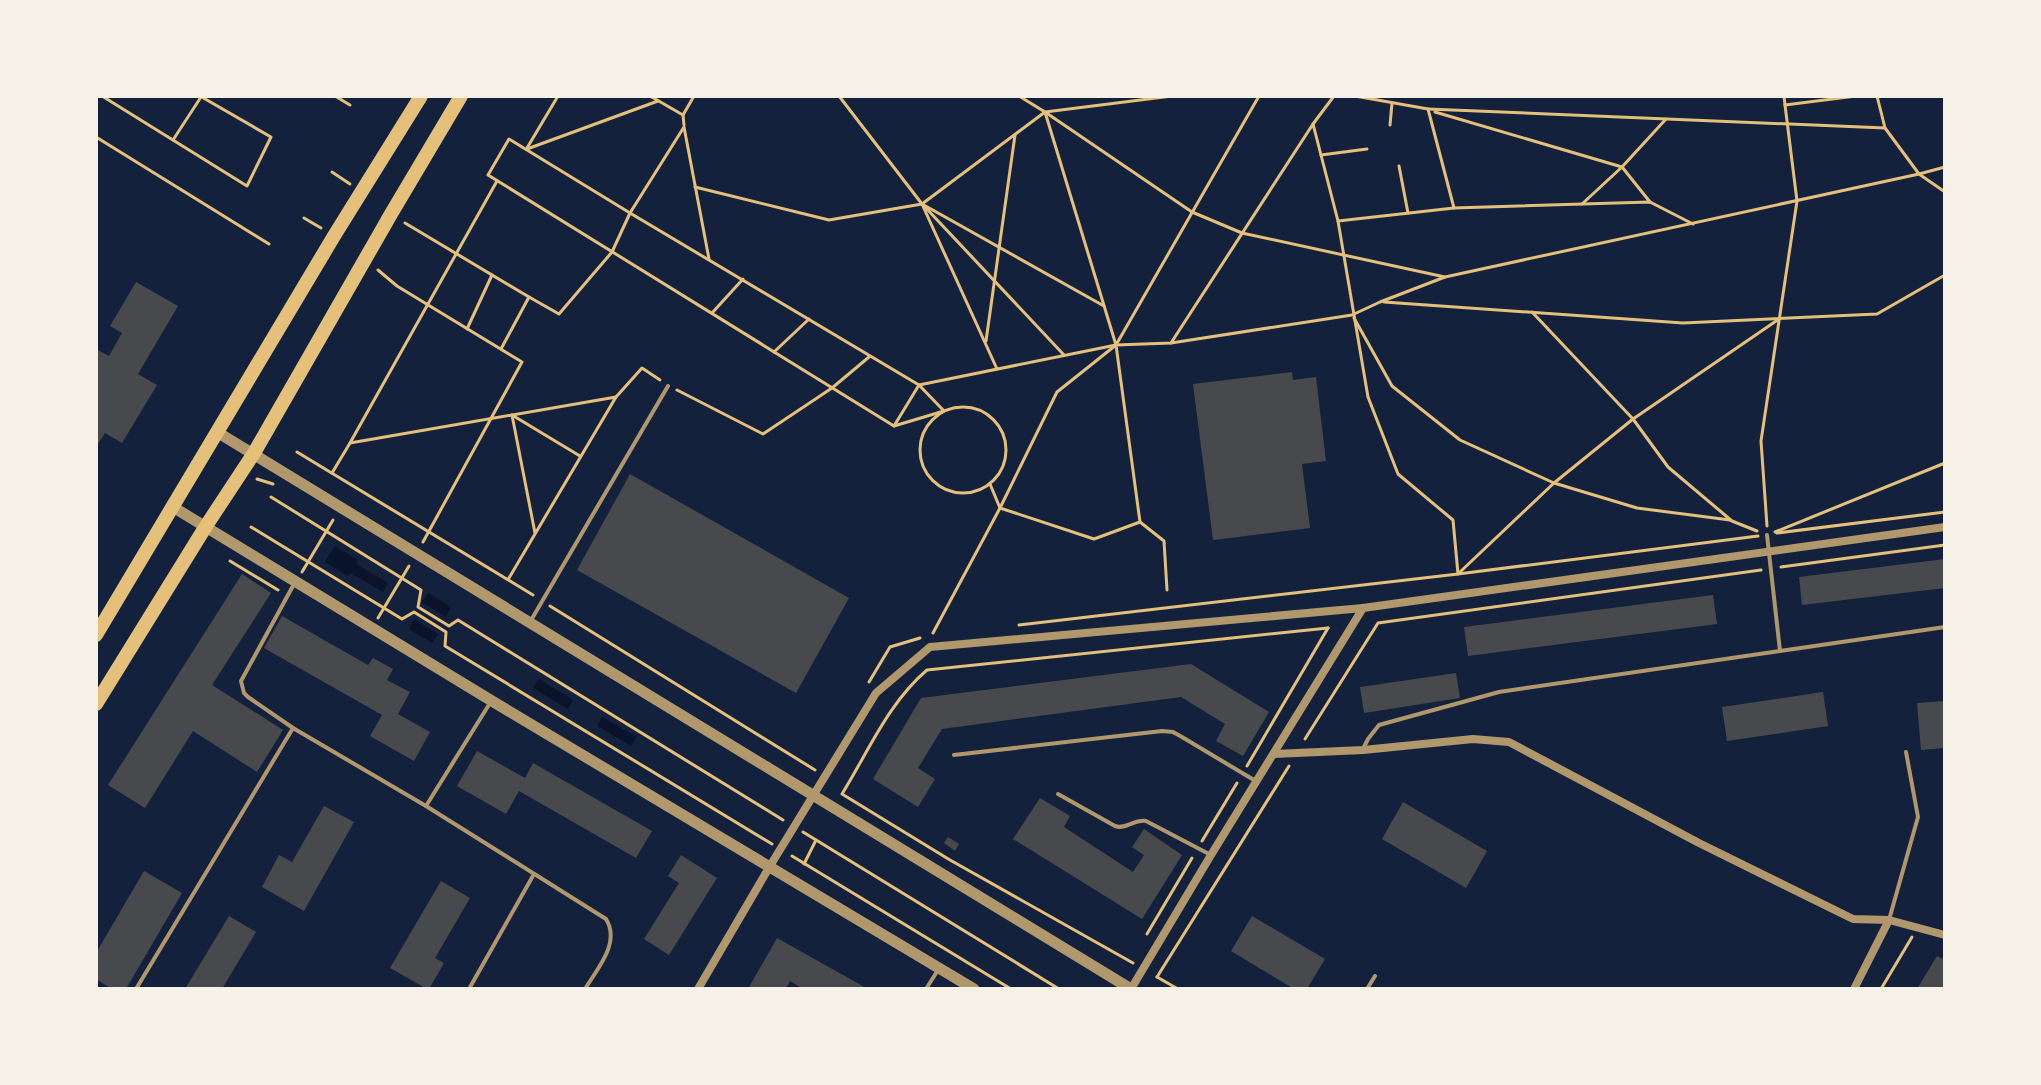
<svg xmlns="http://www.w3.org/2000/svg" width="2041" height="1085" viewBox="0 0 2041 1085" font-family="Raleway,sans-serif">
<rect width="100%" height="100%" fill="#14213d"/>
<g fill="#0b132b">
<polygon points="335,546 358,560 356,564 388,583 383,592 351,573 348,576 325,562"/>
<polygon points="428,593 451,607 446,617 422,602"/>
<polygon points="414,619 438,634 432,643 409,629"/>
<polygon points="539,679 573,700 568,709 533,688"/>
<polygon points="602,717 637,737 631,746 597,726"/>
</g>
<g fill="#48494c">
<polygon points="136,282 178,306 138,374 157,385 122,443 105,433 96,447 96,349 109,356 122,333 110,326"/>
<polygon points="1292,372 1293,380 1316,377 1326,461 1302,464 1310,528 1213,540 1193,384"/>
<polygon points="630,474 849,598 796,693 577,570"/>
<polygon points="1945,559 1945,588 1802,605 1799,577"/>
<polygon points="242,574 271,593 212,685 283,730 257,772 193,731 145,808 108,785"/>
<polygon points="1713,595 1717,624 1468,656 1464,627"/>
<polygon points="282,616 368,665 373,658 393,669 387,680 410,692 398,714 430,732 414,761 370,736 382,715 264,648"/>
<polygon points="1191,664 1269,712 1243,756 1216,741 1225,724 1181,697 942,729 918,768 935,779 918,807 873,779 921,698"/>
<polygon points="1456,673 1460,698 1364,713 1360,687"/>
<polygon points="1823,692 1828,726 1727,741 1722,707"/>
<polygon points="1945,701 1945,748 1921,750 1917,703"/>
<polygon points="477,751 525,778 533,763 652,831 636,858 519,791 506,814 457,786"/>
<polygon points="1040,798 1070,816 1064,827 1133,872 1144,855 1132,847 1144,829 1182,855 1142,919 1013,839"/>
<polygon points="1403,802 1487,851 1466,888 1382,839"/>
<polygon points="324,806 354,822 304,911 262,887 279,855 292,862"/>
<polygon points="948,837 959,844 955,851 944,843"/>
<polygon points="681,855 717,878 669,955 644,939 679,883 668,876"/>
<polygon points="144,871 182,893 126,989 112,989 96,979 96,953"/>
<polygon points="441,881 470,898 435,958 444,963 429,989 427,989 390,968"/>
<polygon points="229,916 256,932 222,989 185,989"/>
<polygon points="1252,916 1325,959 1307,989 1294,989 1231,951"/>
<polygon points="777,938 868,989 803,989 790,981 786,989 748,989"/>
<polygon points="1937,956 1945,960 1945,989 1917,989"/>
</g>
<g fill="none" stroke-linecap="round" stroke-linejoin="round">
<g stroke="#e5c07b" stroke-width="3">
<polyline points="102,96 247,186 271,137 200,96"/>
<polyline points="335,96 350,105"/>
<polyline points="650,96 683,115"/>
<polyline points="839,96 922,204 997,369"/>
<polyline points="1019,96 1045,112 1172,96"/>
<polyline points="1784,96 1785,105 1856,96"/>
<polyline points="1877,96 1885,128 1919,174 1945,192"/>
<polyline points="1428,109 1885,128"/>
<polyline points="1045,112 1192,212 1242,233 1445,277"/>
<polyline points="1435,112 1622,167 1650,202"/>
<polyline points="1313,124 1334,96"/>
<polyline points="684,125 683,115 694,96"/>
<polyline points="1390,125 1392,103"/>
<polyline points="96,137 269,244"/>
<polygon points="509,139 630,213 919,385 894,426 488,175"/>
<polyline points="173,140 201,97"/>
<polyline points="527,148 558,96"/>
<polyline points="527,149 658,101"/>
<polyline points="1321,155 1367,149"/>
<polyline points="1399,166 1408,213"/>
<polyline points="332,172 350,184"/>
<polyline points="497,181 350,443 616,397 509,578"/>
<polyline points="695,187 829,220 922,204 1045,112 1116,345 1140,522 1164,541 1167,590"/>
<polyline points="922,204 1104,306"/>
<polyline points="1582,204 1622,167 1666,119"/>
<polyline points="925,207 1064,355"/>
<polyline points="1454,208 1650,202 1693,224"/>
<polyline points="304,218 321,228"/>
<polyline points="1338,221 1454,208 1428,109 1355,96"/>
<polyline points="405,223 529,297 501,349"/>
<polyline points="378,270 397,286 522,362 423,542"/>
<polyline points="529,297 559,314 612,252 630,213 684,127 709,259"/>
<polyline points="1384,302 1683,323 1877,314 1945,275"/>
<polyline points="1532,312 1633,419 1668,467 1732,521 1757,531"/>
<polyline points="712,313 743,279"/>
<polyline points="1354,318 1392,386 1460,440 1554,483 1637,508 1730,520"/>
<polyline points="467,329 492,275"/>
<polyline points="986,341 1015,135"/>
<polyline points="1171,343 1313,124 1338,221 1368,397 1398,474 1453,520 1458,574"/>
<polyline points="774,352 809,319"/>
<polyline points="919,385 1116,345 1171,343 1352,315 1380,302 1445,277 1919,174 1945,167"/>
<polyline points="677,390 763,434 832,388 869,357"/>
<polyline points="616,397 642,368 660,380"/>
<circle cx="963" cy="450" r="43"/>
<polyline points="512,415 535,533"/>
<polyline points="512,415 580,456"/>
<polyline points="894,426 944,411 919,385"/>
<polyline points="297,452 533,595"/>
<polyline points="332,473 350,443"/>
<polyline points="257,479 273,484"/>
<polyline points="271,497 421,590 418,607 449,626 458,620 783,820"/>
<polyline points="1140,522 1094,539 1000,508 1057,392 1116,345 1259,96"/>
<polyline points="1767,526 1761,441 1797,201 1785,105"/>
<polyline points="251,527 402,619 414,612 446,632 445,646 772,844"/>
<polyline points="1775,532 1945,463"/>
<polyline points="1777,533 1945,512"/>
<polyline points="230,561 278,590"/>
<polyline points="1781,567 1945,545"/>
<polyline points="302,572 333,520"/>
<polyline points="1460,572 1554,483 1633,419 1779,319"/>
<polyline points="550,606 815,770"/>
<polyline points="378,618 409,566"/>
<polyline points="1019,625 1458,574 1758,536"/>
<polyline points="933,633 1000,508 990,484"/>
<polyline points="869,682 890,647 920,638"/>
<polyline points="1305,739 1378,623 1761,570"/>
<polyline points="1247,766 1328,628"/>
<polyline points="803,832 1059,989"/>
<polyline points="1202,841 1237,783"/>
<polyline points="792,856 1011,989"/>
<polyline points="804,864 816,840"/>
<polyline points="1147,934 1192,858"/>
<path d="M1133,963L950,860L842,794C868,752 889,702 927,670L1328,628"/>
<polyline points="1157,977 1289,766"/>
<polyline points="1157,977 1178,989"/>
<polyline points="1881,989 1912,937"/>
</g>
<g stroke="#b1986c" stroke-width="4">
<polyline points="1767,535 1780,651 1945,627"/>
<polyline points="530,622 668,386"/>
<path d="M293,728L426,806L606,919C621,943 597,969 585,989"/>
<polyline points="1363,749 1368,739 1379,725 1499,692 1780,651"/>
<polyline points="954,755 1162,731 1173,732 1182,737 1254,780"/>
<path d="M1058,794L1115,826C1126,830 1134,819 1146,821L1209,854"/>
<polyline points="426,806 490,703"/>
<polyline points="1889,920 1918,817 1906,752"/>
<polyline points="136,989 293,728 248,697 244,693 241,681 294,584"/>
<polyline points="469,989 534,874"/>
<polyline points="926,989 938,970"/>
<polyline points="1367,989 1375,976"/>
</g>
<g stroke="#b1986c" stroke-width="8">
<polyline points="1274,754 1363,750 1473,739 1509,742 1699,843 1853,919 1889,920 1945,935"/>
<polyline points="698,989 770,866 876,693 930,647 1363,608 1945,527"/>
<polyline points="1131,989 1211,855 1363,608"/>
<polyline points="1854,989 1889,920"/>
</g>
<g stroke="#b1986c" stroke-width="11">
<polyline points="217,432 1131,989"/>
<polyline points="173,507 492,701 974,989"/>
</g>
<g stroke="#e5c07b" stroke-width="14">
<polyline points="96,635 334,236 421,96"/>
<polyline points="96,704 206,526 254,453 391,214 461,96"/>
</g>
</g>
<rect width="2041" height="1085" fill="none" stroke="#f6f1e7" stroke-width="196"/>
</svg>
